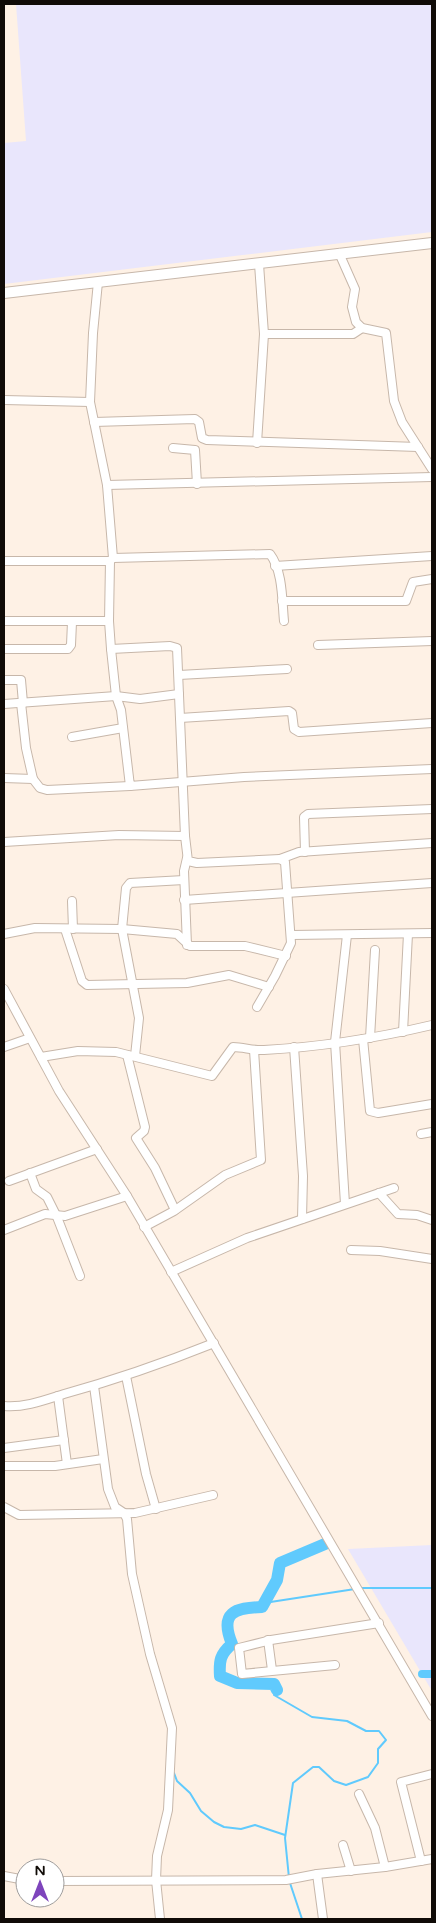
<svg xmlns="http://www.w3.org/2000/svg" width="436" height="1923" viewBox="0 0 436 1923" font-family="'Varela Round',sans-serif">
<rect width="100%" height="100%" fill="#fef1e5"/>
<g fill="#e9e6fc">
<polygon points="16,4 432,4 432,232 4,284 4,143 26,141"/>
<polygon points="432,1545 432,1691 348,1549"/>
</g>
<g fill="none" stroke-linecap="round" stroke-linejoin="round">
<g stroke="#60cafd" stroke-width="2">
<polyline points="360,1588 432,1588"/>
<polyline points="264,1603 355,1589"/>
<polyline points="277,1690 274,1695 312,1717 347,1721 366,1731 379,1731 386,1740 378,1749 378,1763 368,1777 346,1785 334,1781 319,1767 313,1767 293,1783 285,1838 289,1878"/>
<polyline points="174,1773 177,1781 190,1793 201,1811 214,1822 224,1827 241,1829 255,1825 285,1835"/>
<polyline points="290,1883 302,1919"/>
</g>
<polyline stroke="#60cafd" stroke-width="8" points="422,1674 432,1674"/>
<path stroke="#60cafd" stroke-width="12" d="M277,1690L274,1684L237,1683L220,1676C219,1661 220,1654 232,1644C219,1612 235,1608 262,1607L277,1580L280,1563L325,1544"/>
<defs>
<g id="minor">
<polyline points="339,253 355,289 352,307 356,322 362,328 386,333 394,401 402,422 432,469"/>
<polyline points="98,282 93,333 90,402 107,485 113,558 110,561 109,621 111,649 116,696 121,710 130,786 244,777 432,769"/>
<polyline points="264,334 353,334 362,328"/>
<polyline points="4,400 90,402"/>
<polyline points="94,422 195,419 199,422 202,438 207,440 418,447"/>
<polyline points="257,443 264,334 259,264"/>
<polyline points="173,448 195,450 197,484"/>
<polyline points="107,485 432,477"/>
<path d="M113,558L270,554C283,571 282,601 284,621"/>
<polyline points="4,561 110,561"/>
<polyline points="275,566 432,556"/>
<polyline points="282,601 406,601 413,582 432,579"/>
<polyline points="4,621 109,621"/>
<polyline points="318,645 432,641"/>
<polyline points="4,649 68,649 71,645 72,622"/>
<polyline points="111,649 170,646 177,648 185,836 188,861 197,863 280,859 285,862 291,943 275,976 257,1007"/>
<polyline points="179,675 287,669"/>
<polyline points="4,680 21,680 23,703"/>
<polyline points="21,703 26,748 33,779"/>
<polyline points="4,704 116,696 140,699 179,694"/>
<polyline points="180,718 289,711 292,713 294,729 299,732 432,723"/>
<polyline points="72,737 123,728"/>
<polyline points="4,778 33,779 40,788 47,790 130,786"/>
<polyline points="4,842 119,835 185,836"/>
<polyline points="305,852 304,817 308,814 432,809"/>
<polyline points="280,859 299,852 432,843"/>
<polyline points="184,900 432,883"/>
<polyline points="72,901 73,929"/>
<polyline points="65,929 82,981 87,985 187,983 229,975 269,987"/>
<polyline points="4,934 35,928 122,929 177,934 190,946 245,946 286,956"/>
<polyline points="292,935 432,933"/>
<polyline points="187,945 184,871 187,858"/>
<polyline points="4,989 59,1091 127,1196 432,1716"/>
<polyline points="403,1032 408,934"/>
<polyline points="370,1038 375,950"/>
<polyline points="363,1039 370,1111 378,1113 432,1104"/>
<polyline points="4,1047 30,1038"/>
<polyline points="294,1047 303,1176 302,1219"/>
<polyline points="127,1055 145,1127 144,1131 136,1138 155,1168 175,1210"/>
<polyline points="135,1056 139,1018 122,929 126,888 130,883 184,880"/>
<path d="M41,1057L78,1051L116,1052L212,1076L233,1047C244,1047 253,1051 264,1050C320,1047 377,1038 432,1025"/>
<polyline points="421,1134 432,1132"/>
<polyline points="30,1173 36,1189 47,1197 57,1217 80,1276"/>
<polyline points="9,1181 97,1149"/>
<polyline points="379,1193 398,1214 417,1215 432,1220"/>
<polyline points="345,1204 335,1042 347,935"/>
<polyline points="144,1227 174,1211 225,1175 261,1160 254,1050"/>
<polyline points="4,1230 45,1214 65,1216 127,1196"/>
<polyline points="351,1250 380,1251 432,1259"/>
<polyline points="171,1272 247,1238 394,1188"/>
<polyline points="126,1376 146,1474 156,1509"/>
<polyline points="94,1386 108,1489 115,1507 124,1513 127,1519 132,1574 150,1654 172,1728 168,1810 157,1856 156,1880 160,1919"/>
<polyline points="58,1396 67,1464"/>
<path d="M4,1406C24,1408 45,1400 64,1394C115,1380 164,1363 214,1343"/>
<polyline points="4,1448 64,1440"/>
<polyline points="4,1466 55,1466 103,1459"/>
<polyline points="4,1507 19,1515 135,1513 213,1495"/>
<polyline points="268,1640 272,1670"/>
<polyline points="335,1665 242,1674 239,1648 271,1640 379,1623"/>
<polyline points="359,1794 375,1828 385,1867"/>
<polyline points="343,1845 351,1871"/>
<polyline points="421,1861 401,1782 432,1774"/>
<polyline points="317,1874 323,1919"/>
<polyline points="4,1876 25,1880"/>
<polyline points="55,1881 286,1880 317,1874 385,1867 432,1859"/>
</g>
<polyline id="major" points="4,293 432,243"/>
</defs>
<use href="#minor" stroke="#c7b7aa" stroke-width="10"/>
<use href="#major" stroke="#c7b7aa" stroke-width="12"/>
<use href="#minor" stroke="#fff" stroke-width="8"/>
<use href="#major" stroke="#fff" stroke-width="10"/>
</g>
<rect width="436" height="1923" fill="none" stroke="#100b07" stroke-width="10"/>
<g transform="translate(40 1883)"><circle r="24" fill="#ffffff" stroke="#9f9d9c"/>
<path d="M0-4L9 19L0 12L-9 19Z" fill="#7e45bc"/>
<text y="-8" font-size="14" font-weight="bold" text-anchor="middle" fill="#100b07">N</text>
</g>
</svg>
